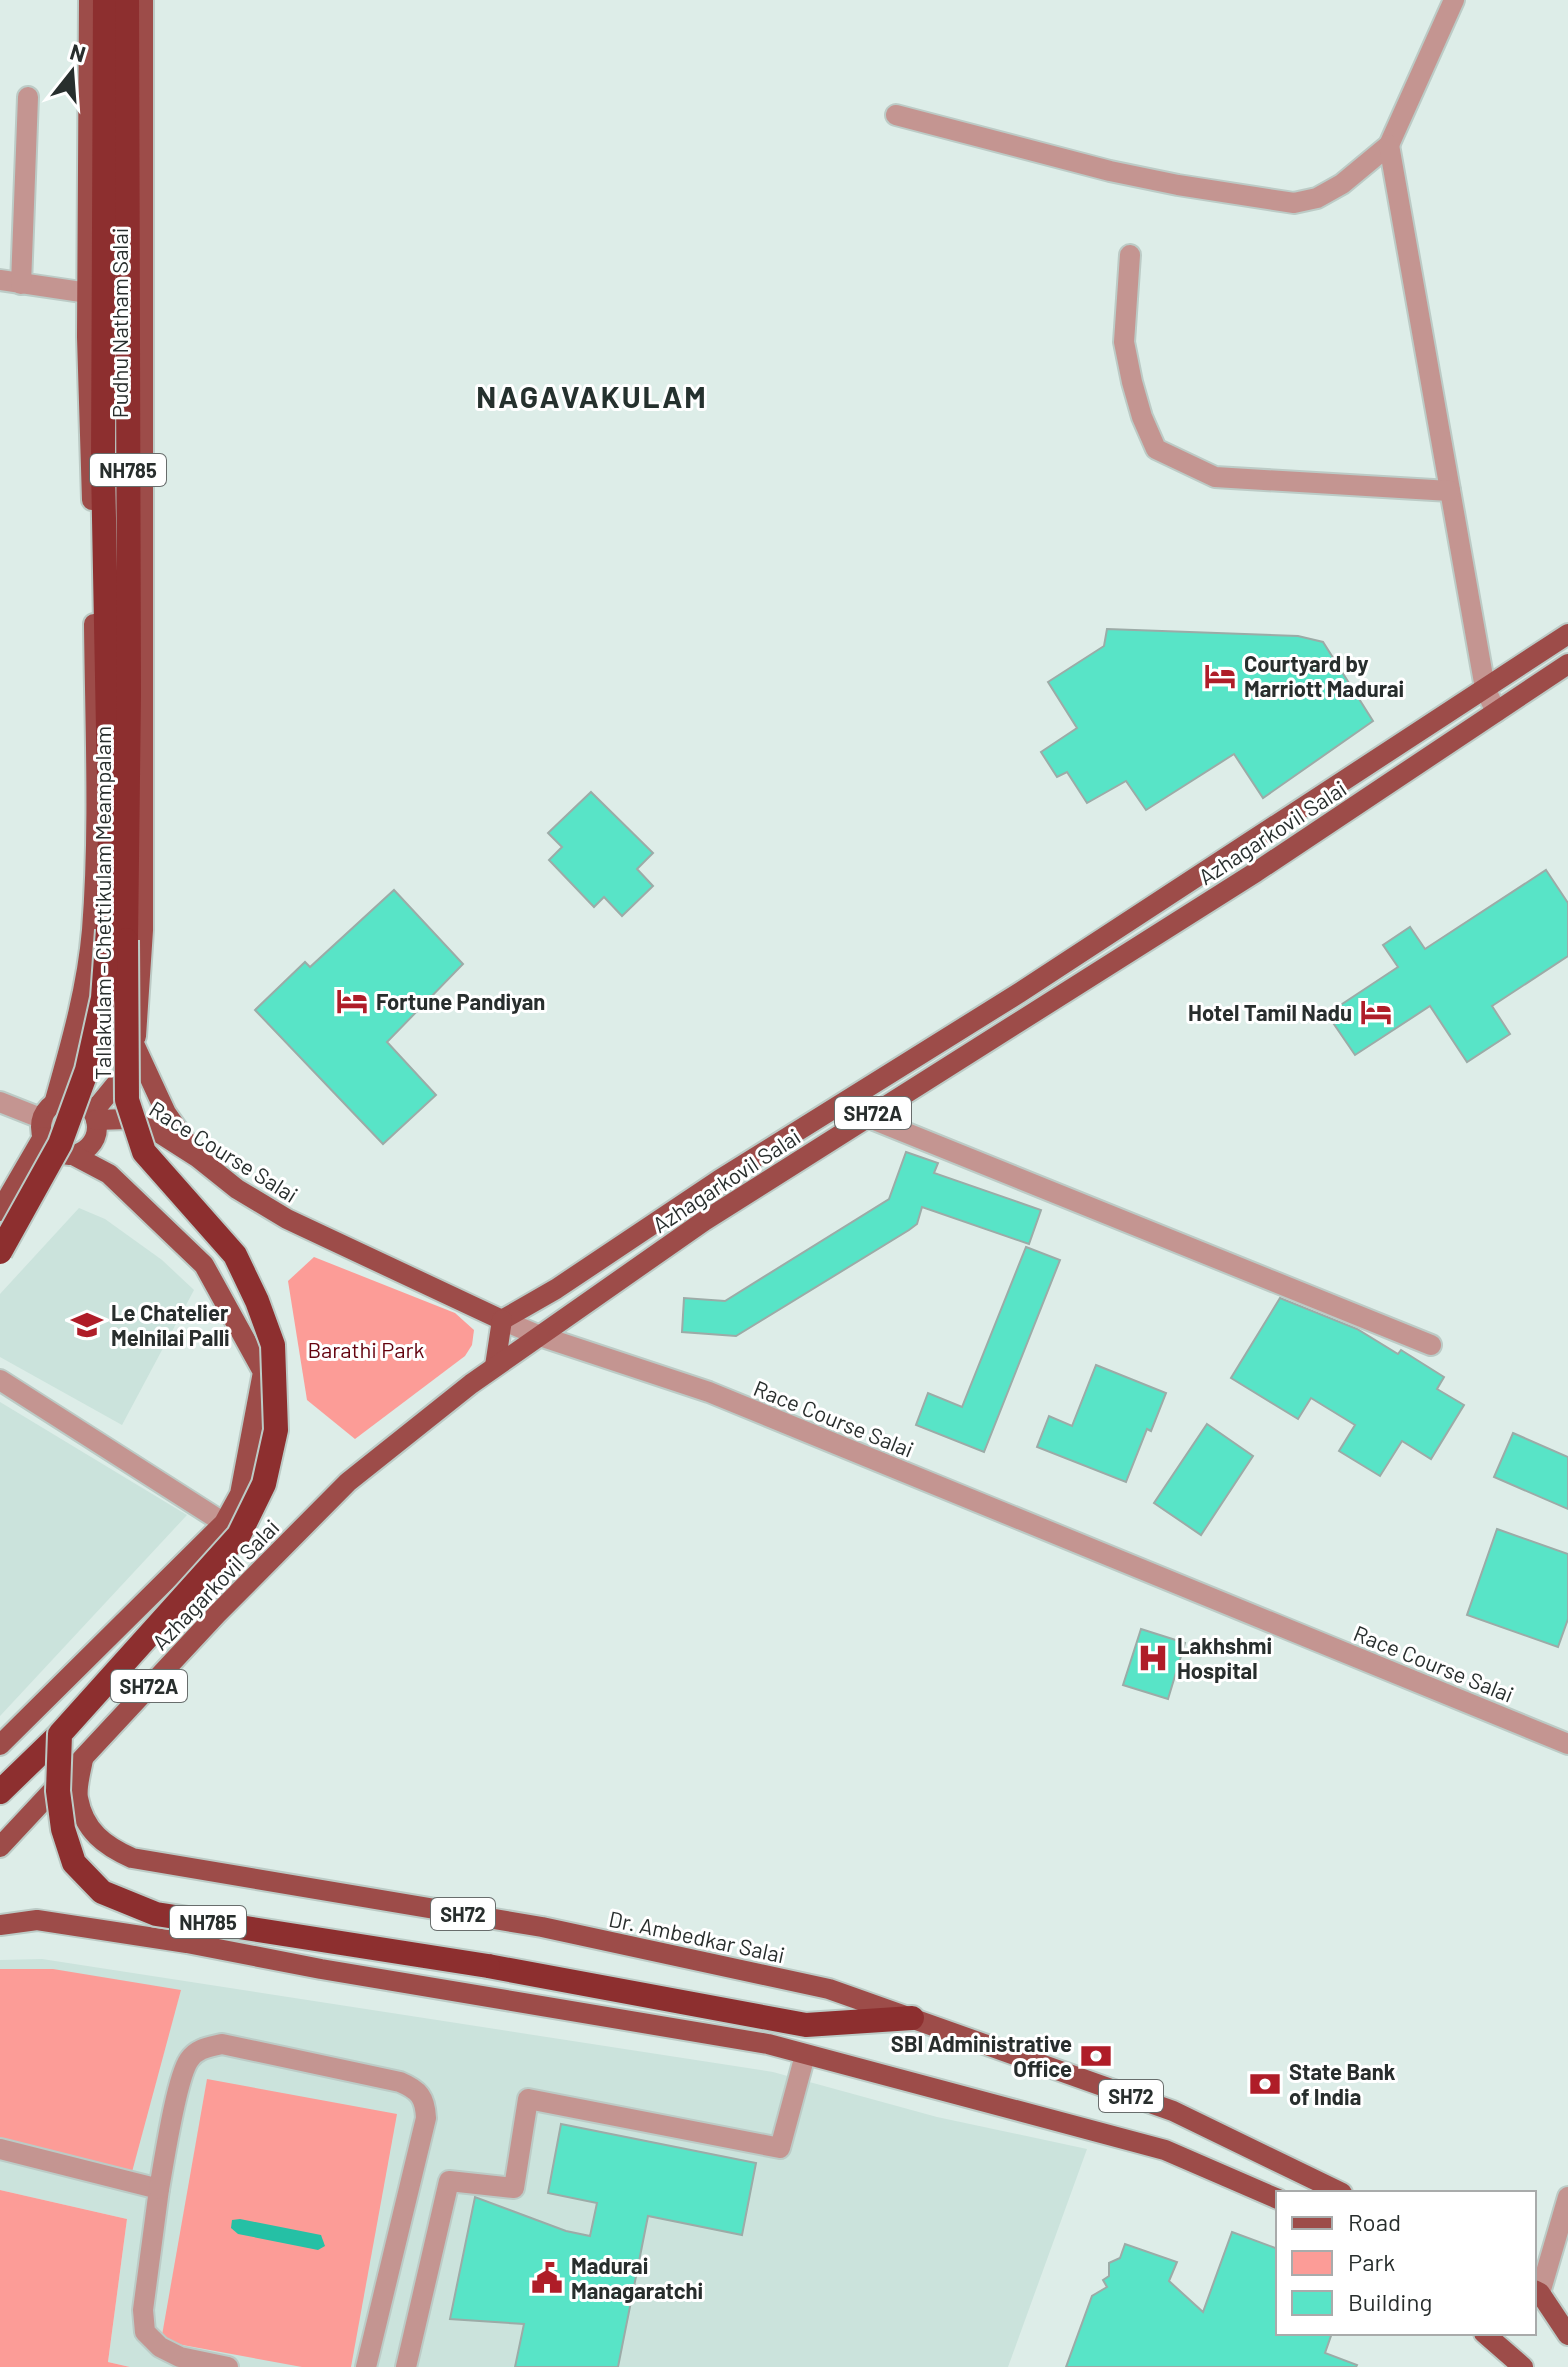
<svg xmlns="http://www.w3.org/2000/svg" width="1568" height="2367" viewBox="0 0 1568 2367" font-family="Barlow,sans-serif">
<rect width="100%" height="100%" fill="#ddede8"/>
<g fill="#cbe3dc">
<polygon points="79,1208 105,1219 162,1260 194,1290 122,1425 0,1357 0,1294"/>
<polygon points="0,1402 187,1515 0,1716"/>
<polygon points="42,1959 773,2072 937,2117 1087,2149 1008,2367 130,2367 108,2362 127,2219 0,2190 0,1960"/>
</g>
<g fill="#fc9c97">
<polygon points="314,1257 455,1313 474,1330 472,1345 465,1356 355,1439 307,1400 288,1281"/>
<polygon points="0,1969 53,1969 181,1990 132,2172 0,2142"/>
<polygon points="207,2079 397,2114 351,2367 302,2367 161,2341"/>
<polygon points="0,2190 127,2219 108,2362 130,2367 0,2367"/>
</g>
<polygon fill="#25c0a5" points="240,2219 321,2235 325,2246 318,2250 238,2234 231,2228 232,2220"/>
<g fill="#58e4c7" stroke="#9caba7" stroke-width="2">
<polygon points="1107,629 1298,636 1323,642 1373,721 1263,798 1234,754 1146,810 1126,781 1087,803 1067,772 1057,777 1041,752 1077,728 1048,682 1104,646"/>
<polygon points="591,792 653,853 637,869 653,886 622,916 604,897 594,907 549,860 562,847 548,833"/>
<polygon points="1546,870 1568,903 1568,956 1492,1006 1510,1034 1467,1062 1430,1006 1355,1055 1327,1014 1398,967 1383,945 1410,927 1425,949"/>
<polygon points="394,890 463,964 387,1042 436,1095 383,1144 255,1010 305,962 310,967"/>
<polygon points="906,1152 938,1163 934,1173 1041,1210 1029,1244 922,1207 917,1224 909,1230 736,1336 682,1332 684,1298 725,1301 889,1199"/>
<polygon points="1026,1247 1060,1260 984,1452 916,1425 928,1393 962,1407"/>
<polygon points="1280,1298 1357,1329 1398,1354 1401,1350 1444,1377 1437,1389 1464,1405 1431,1459 1402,1441 1380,1476 1339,1451 1355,1425 1311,1398 1298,1419 1231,1378"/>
<polygon points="1096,1365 1166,1393 1151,1431 1147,1429 1126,1482 1037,1447 1049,1416 1072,1426"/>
<polygon points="1207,1424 1253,1456 1201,1535 1154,1503"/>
<polygon points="1513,1433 1568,1457 1568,1509 1494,1477"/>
<polygon points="1497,1529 1568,1554 1568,1619 1558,1647 1467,1615"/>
<polygon points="1141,1629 1185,1643 1168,1699 1123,1685"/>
<polygon points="561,2124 756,2163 742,2235 648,2216 618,2367 515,2367 524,2324 450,2319 475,2197 566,2231 590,2236 597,2203 548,2193"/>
<polygon points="1232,2232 1278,2249 1278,2333 1332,2333 1325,2353 1357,2365 1356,2367 1066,2367 1092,2296 1107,2287 1103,2280 1109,2276 1109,2263 1120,2258 1125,2244 1177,2262 1169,2281 1203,2312"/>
</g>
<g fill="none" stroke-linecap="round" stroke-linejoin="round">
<defs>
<g id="minor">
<polyline points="896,115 1110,171 1178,185 1294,203 1317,198 1342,184 1389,145 1454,0"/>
<polyline points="1389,145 1485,688 1496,712"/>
<polyline points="1130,255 1124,342 1132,382 1142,417 1156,449 1215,477 1450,491"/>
<polyline points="0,280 88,293"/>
<polyline points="21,284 28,97"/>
<polyline points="0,1102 43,1119"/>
<polyline points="867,1117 1431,1345"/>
<polyline points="502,1320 540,1336 709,1392 1568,1744"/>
<polyline points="0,1380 224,1523"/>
<polyline points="0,2149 159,2189 143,2310 145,2332 160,2347 180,2357 228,2367"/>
<path d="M159,2189C164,2162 176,2079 189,2060C197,2048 210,2047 222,2044L400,2082C419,2090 425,2097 426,2118L366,2367"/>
<polyline points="1540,2293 1568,2197"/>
<polyline points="406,2367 449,2181 514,2188 528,2099 780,2148 805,2055"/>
</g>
<g id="major">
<polyline points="89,0 87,337 92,500"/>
<polyline points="136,1036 143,930 143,0"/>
<polyline points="135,1046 166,1113 190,1147"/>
<circle cx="69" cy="1127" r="28"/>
<path d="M54,1104C70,1047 87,989 92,930C100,829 95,726 94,624"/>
<polyline points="93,1112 130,1067"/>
<polyline points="96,1120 127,1119 161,1134 197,1157 237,1189 287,1219 502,1320"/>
<polyline points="0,1211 43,1137"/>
<polyline points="502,1320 556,1289 719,1180 1019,993 1568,634"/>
<polyline points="495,1366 502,1320"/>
<polyline points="0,1745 224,1523 240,1494 263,1372 204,1265 109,1174 73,1155"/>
<path d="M83,1759C81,1771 76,1787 78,1798C84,1831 105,1846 132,1858L542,1927L829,1989L1173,2111L1342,2193"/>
<polyline points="0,1847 217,1614 348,1482 471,1384 704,1221 1256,872 1568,664"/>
<polyline points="0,1925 37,1920 187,1943 321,1969 768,2044 1165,2150 1278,2199"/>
<polyline points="1534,2290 1540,2293 1568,2335"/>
<polyline points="1484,2333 1523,2367"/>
</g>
<g id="highway">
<polyline points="105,0 103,466 110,834 108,930"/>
<polyline points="126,940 129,694 127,0"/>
<polyline points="0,1792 60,1734"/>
<polyline points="488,1966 806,2025 912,2018"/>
</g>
</defs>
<use href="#minor" stroke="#bccbc6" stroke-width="24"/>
<use href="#major" stroke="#bccbc6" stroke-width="24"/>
<use href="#highway" stroke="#bccbc6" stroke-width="28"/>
<use href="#minor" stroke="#c49591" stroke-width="20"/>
<use href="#major" stroke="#9d4c49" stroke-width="20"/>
<use href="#highway" stroke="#8d2f2f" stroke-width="24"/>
<defs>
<g id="highway-bridge">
<polyline points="126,940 127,1100 144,1152 235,1255 257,1301 273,1345 276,1430 264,1484 239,1535 60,1734 58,1791 63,1829 74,1863 102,1892 156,1914 488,1966"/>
<polyline points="0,1252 60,1144 87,1070 103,998 108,930"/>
</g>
</defs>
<use href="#highway-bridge" stroke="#bccbc6" stroke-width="28" stroke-linecap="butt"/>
<use href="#highway-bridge" stroke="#8d2f2f" stroke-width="24"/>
</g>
<defs>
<symbol id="hotel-bare" viewBox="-9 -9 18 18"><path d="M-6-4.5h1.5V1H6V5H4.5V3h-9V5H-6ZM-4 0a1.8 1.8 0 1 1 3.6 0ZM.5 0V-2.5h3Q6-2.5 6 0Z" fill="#af1d28" stroke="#fff" stroke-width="2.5" paint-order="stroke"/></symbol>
<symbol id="school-bare" viewBox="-9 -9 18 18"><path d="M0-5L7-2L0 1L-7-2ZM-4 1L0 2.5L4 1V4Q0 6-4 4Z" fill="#af1d28" stroke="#fff" stroke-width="2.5" paint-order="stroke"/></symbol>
<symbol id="hospital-bare" viewBox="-9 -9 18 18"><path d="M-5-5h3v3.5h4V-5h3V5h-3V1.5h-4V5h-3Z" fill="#af1d28" stroke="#fff" stroke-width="2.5" paint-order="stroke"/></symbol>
<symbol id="bank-bare" viewBox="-9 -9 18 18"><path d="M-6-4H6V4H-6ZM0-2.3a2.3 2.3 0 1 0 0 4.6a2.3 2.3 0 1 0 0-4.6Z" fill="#af1d28" stroke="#fff" stroke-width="2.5" paint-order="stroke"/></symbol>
<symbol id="civic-bare" viewBox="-9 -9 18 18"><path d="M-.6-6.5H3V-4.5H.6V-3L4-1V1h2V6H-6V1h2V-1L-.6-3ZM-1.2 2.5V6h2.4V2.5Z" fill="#af1d28" stroke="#fff" stroke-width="2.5" paint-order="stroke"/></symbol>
</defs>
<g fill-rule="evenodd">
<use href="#hotel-bare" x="1198" y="654" width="44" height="44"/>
<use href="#hotel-bare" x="330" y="979" width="44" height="44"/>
<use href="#hotel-bare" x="1354" y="990" width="44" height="44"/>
<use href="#school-bare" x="65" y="1303" width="44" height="44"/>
<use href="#hospital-bare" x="1131" y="1636" width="44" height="44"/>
<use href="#bank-bare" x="1074" y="2034" width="44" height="44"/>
<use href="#bank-bare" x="1243" y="2062" width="44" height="44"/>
<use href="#civic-bare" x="525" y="2256" width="44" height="44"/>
</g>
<g text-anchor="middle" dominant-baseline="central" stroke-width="6" stroke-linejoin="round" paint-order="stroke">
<g fill="#fff" stroke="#686d6c" stroke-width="2">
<rect x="90" y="454" width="76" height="32" rx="6"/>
<rect x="835" y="1097" width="76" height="32" rx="6"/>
<rect x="111" y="1670" width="76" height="32" rx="6"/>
<rect x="431" y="1898" width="64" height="32" rx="6"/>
<rect x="170" y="1906" width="76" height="32" rx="6"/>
<rect x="1099" y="2080" width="64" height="32" rx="6"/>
</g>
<g font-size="20" font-weight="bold" fill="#282e2d">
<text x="128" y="470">NH785</text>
<text x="873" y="1113">SH72A</text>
<text x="149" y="1686">SH72A</text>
<text x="463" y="1914">SH72</text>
<text x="208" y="1922">NH785</text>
<text x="1131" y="2096">SH72</text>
</g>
<g font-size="22" fill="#282e2d" stroke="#fff">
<text transform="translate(119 323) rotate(-90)">Pudhu Natham Salai</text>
<text transform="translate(1272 832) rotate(-33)">Azhagarkovil Salai</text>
<text transform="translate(102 903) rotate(-90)">Tallakulam - Chettikulam Meampalam</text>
<text transform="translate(224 1151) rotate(32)">Race Course Salai</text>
<text transform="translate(726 1180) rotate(-33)">Azhagarkovil Salai</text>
<text transform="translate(834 1418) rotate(22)">Race Course Salai</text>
<text transform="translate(215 1584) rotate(-46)">Azhagarkovil Salai</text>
<text transform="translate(1434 1663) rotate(22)">Race Course Salai</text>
<text transform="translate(697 1936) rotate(12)">Dr. Ambedkar Salai</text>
</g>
<g font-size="22" font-weight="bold" fill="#282e2d" stroke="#fff" text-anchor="start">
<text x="1244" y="663">Courtyard by<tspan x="1244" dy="25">Marriott Madurai</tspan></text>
<text x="376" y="1001">Fortune Pandiyan</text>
<text x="1352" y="1012" text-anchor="end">Hotel Tamil Nadu</text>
<text x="111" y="1312">Le Chatelier<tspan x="111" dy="25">Melnilai Palli</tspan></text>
<text x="1177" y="1645">Lakhshmi<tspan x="1177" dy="25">Hospital</tspan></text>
<text x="1072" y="2043" text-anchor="end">SBI Administrative<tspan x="1072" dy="25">Office</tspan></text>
<text x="1289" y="2071">State Bank<tspan x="1289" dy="25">of India</tspan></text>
<text x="571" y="2265">Madurai<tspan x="571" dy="25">Managaratchi</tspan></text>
</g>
<g font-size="22" fill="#64030f" stroke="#fff">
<text x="366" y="1349">Barathi Park</text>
</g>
<g font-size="30" font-weight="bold" letter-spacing="2" fill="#25312e" stroke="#fff">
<text x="592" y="396">NAGAVAKULAM</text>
</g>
</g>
<rect x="1276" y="2191" width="260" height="144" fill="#ffffff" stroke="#a9abab" stroke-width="2"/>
<rect x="1292" y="2217" width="40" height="12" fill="#9d4c49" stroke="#a9abab" stroke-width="2"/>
<text x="1348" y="2231" font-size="24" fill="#282e2d">Road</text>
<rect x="1292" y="2251" width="40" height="24" fill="#fc9c97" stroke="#a9abab" stroke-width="2"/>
<text x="1348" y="2271" font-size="24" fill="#282e2d">Park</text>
<rect x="1292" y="2291" width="40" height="24" fill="#58e4c7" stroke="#a9abab" stroke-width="2"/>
<text x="1348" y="2311" font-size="24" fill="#282e2d">Building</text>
<g transform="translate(72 72) rotate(17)" stroke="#ffffff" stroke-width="6" paint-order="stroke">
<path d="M0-6L14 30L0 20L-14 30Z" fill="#282e2d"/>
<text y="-12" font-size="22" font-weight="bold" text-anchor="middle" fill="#282e2d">N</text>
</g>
</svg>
